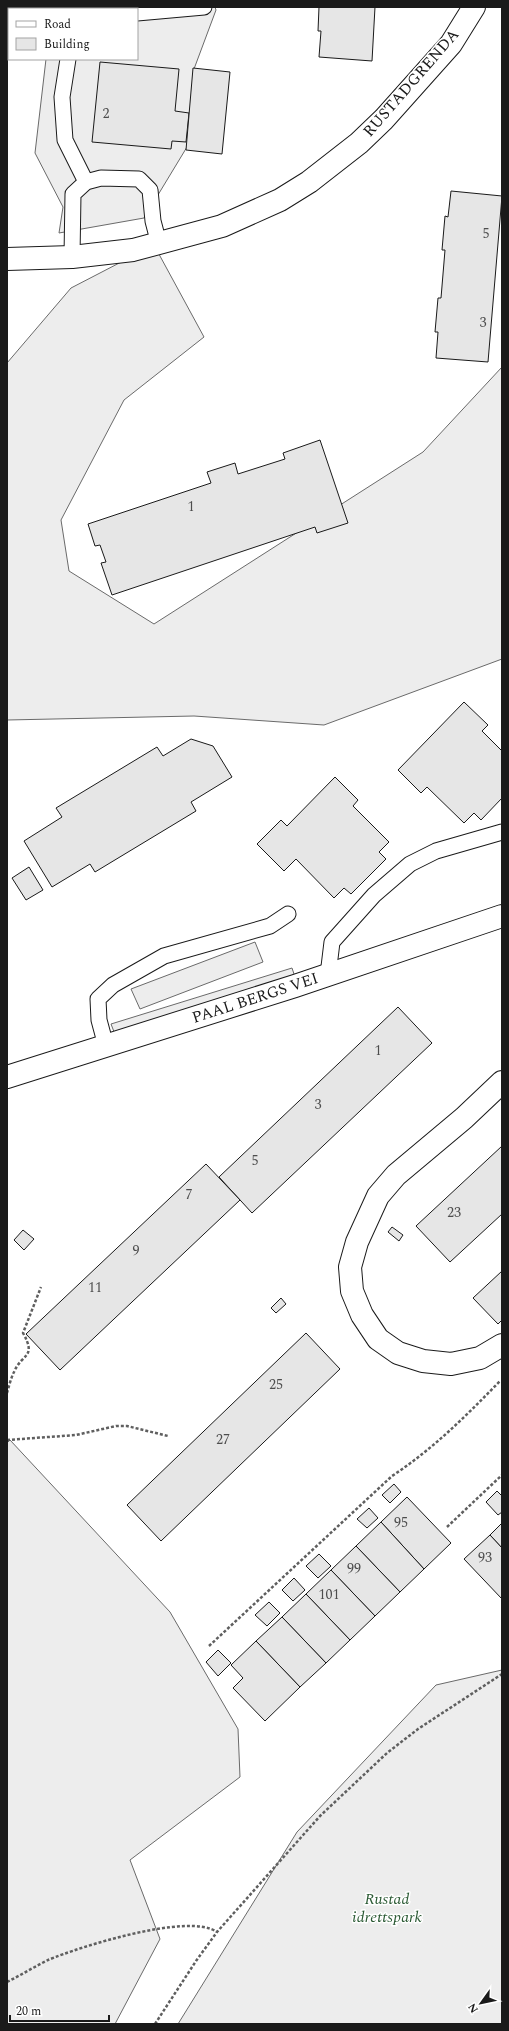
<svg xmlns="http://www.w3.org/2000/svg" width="509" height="2031" viewBox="0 0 509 2031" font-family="Spectral,serif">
<rect width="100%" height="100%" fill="#fff"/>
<g fill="#ededed" stroke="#6a6a6a">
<polygon points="52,7 215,7 216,10 194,69 187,147 144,218 59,233 63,207 35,153 46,59 137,59 137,9 52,9"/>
<polygon points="154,245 204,337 124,400 61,520 69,571 154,624 423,452 502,367 502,659 324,725 194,716 7,720 7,363 71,288"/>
<polygon points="255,942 263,962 140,1009 131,989"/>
<polygon points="292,968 296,980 116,1037 111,1024"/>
<polygon points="10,1440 170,1612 238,1729 240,1777 130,1860 160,1939 115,2024 7,2024 7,1443"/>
<polygon points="502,1670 502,2024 178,2024 297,1832 436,1685"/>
</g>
<g fill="#e6e6e6" stroke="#1a1a1a">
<polygon points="319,7 375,7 372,61 319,57 321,31 318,31"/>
<polygon points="100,62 179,69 175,111 189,113 186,142 172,141 171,149 92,142"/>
<polygon points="193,68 230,72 222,154 186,150"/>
<polygon points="451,191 502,196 488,362 436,358 438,332 435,332 438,298 441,298 445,250 442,250 445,216 448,217"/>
<polygon points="320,440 348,523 317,533 315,527 112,595 101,563 106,562 100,545 95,546 88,524 211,483 207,472 235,463 238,474 285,459 283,453"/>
<polygon points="464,702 488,725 482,731 502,751 502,798 481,820 474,813 464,823 427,787 421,793 398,770"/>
<polygon points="191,739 213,746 232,777 191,802 196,811 95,872 90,864 52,887 24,841 62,817 56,808 157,747 163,756"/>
<polygon points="335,777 358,800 353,806 389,842 379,852 386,859 351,894 344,888 334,898 296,859 284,871 257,844 281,820 287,826"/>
<polygon points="29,867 43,890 26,900 12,878"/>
<polygon points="398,1007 432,1043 252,1213 219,1177"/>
<polygon points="502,1146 502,1214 450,1262 416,1226"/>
<polygon points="206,1164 240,1200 60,1370 26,1334"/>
<polygon points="392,1227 403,1235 399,1241 388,1232"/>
<polygon points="23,1230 34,1239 24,1250 14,1240"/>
<polygon points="502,1271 502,1320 498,1324 473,1298"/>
<polygon points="281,1298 286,1304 276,1313 271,1308"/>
<polygon points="306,1333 340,1369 161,1541 127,1505"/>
<polygon points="394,1484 401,1492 390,1503 382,1495"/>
<polygon points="497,1491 502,1496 502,1512 498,1515 486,1502"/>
<polygon points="407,1497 451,1543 424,1569 381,1522"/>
<polygon points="369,1508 378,1518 367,1528 357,1519"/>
<polygon points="381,1522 424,1569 400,1592 356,1546"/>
<polygon points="502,1523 502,1548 490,1535"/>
<polygon points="490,1535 502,1548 502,1599 464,1559"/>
<polygon points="356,1546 400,1592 375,1616 331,1570"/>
<polygon points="319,1554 331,1566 318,1578 306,1566"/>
<polygon points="331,1570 375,1616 350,1640 306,1594"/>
<polygon points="294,1578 305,1590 293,1601 282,1590"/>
<polygon points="306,1594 350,1640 326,1663 282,1617"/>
<polygon points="269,1602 280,1613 267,1626 255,1615"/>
<polygon points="282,1617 326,1663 300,1687 256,1641"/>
<polygon points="256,1641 300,1687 265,1721 233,1688 243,1678 231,1665"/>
<polygon points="218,1650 231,1663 218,1676 206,1662"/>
</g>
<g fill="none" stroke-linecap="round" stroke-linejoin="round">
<defs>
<g id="lane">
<polyline points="137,13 204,7"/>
<polyline points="68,59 62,97 65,140 86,182"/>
<polyline points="72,257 73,194 86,182 101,178 139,179 150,190 153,221 159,244"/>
<polyline points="328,975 332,942 374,895 410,864 436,851 502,832"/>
<polyline points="106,1046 99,1020 98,999 113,985 164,956 270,926 288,914"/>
</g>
<g id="street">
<polyline points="7,259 72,257 133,250 222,226 280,200 309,182 359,143 384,119 451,44 474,7"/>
<polyline points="7,1077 295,986 502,916"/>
<polyline points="502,1082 464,1118 396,1175 378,1196 357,1242 350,1267 352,1291 362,1315 378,1339 398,1353 423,1361 451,1364 480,1358 502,1345"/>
</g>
</defs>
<use href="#lane" stroke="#1a1a1a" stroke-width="17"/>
<use href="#street" stroke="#1a1a1a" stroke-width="24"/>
<g stroke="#5f5f5f" stroke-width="2.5" stroke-dasharray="3 2" stroke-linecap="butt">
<path d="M7,1393C9,1386 11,1378 14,1372C22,1353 37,1358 23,1333L41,1287"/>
<polyline points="7,1440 76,1435 116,1426 127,1426 168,1436"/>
<polyline points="447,1527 502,1475"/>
<path d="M209,1646L392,1476C433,1449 466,1416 500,1381"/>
<path d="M7,1982C21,1975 34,1967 48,1960C79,1947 189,1912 217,1932"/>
<polyline points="155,2024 196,1961 217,1932 320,1816 387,1753 418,1729 502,1674"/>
</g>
<use href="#lane" stroke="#fff" stroke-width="15"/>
<use href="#street" stroke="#fff" stroke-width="22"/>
</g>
<g text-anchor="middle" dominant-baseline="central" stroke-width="3" stroke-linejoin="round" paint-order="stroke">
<g font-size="14" fill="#4d4d4d">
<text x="106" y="113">2</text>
<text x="486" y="233">5</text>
<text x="483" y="322">3</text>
<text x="191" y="506">1</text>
<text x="378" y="1050">1</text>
<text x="318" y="1104">3</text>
<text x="255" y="1160">5</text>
<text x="189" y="1194">7</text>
<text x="454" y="1212">23</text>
<text x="136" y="1250">9</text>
<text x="95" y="1287">11</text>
<text x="276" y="1384">25</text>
<text x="223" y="1439">27</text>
<text x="401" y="1522">95</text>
<text x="485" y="1557">93</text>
<text x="354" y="1568">99</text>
<text x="329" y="1594">101</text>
</g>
<g font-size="16" fill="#1a1a1a" stroke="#fff">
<text transform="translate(411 83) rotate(-49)">RUSTADGRENDA</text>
<text transform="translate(255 998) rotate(-18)">PAAL BERGS VEI</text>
</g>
<g font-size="16" font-style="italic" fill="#2b5a34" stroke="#fff">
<text x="387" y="1899">Rustad<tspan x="387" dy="18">idrettspark</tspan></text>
</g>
</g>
<rect width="509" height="2031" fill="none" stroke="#1a1a1a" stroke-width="16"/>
<rect x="8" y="8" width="130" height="52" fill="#ffffff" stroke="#a3a3a3"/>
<rect x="16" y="21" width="20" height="6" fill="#ffffff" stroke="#a3a3a3"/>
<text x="44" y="28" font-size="12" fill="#1a1a1a">Road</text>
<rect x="16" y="38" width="20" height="12" fill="#e6e6e6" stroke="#a3a3a3"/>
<text x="44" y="48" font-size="12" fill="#1a1a1a">Building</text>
<g transform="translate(481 2003) rotate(237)" stroke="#ffffff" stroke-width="3" paint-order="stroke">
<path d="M0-3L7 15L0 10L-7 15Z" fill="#1a1a1a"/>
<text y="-6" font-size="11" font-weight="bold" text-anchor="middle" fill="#1a1a1a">N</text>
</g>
<path d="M10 2015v6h99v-6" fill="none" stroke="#1a1a1a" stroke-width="2"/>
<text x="16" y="2015" font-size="12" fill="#1a1a1a" stroke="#ffffff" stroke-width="3" paint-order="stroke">20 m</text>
</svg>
